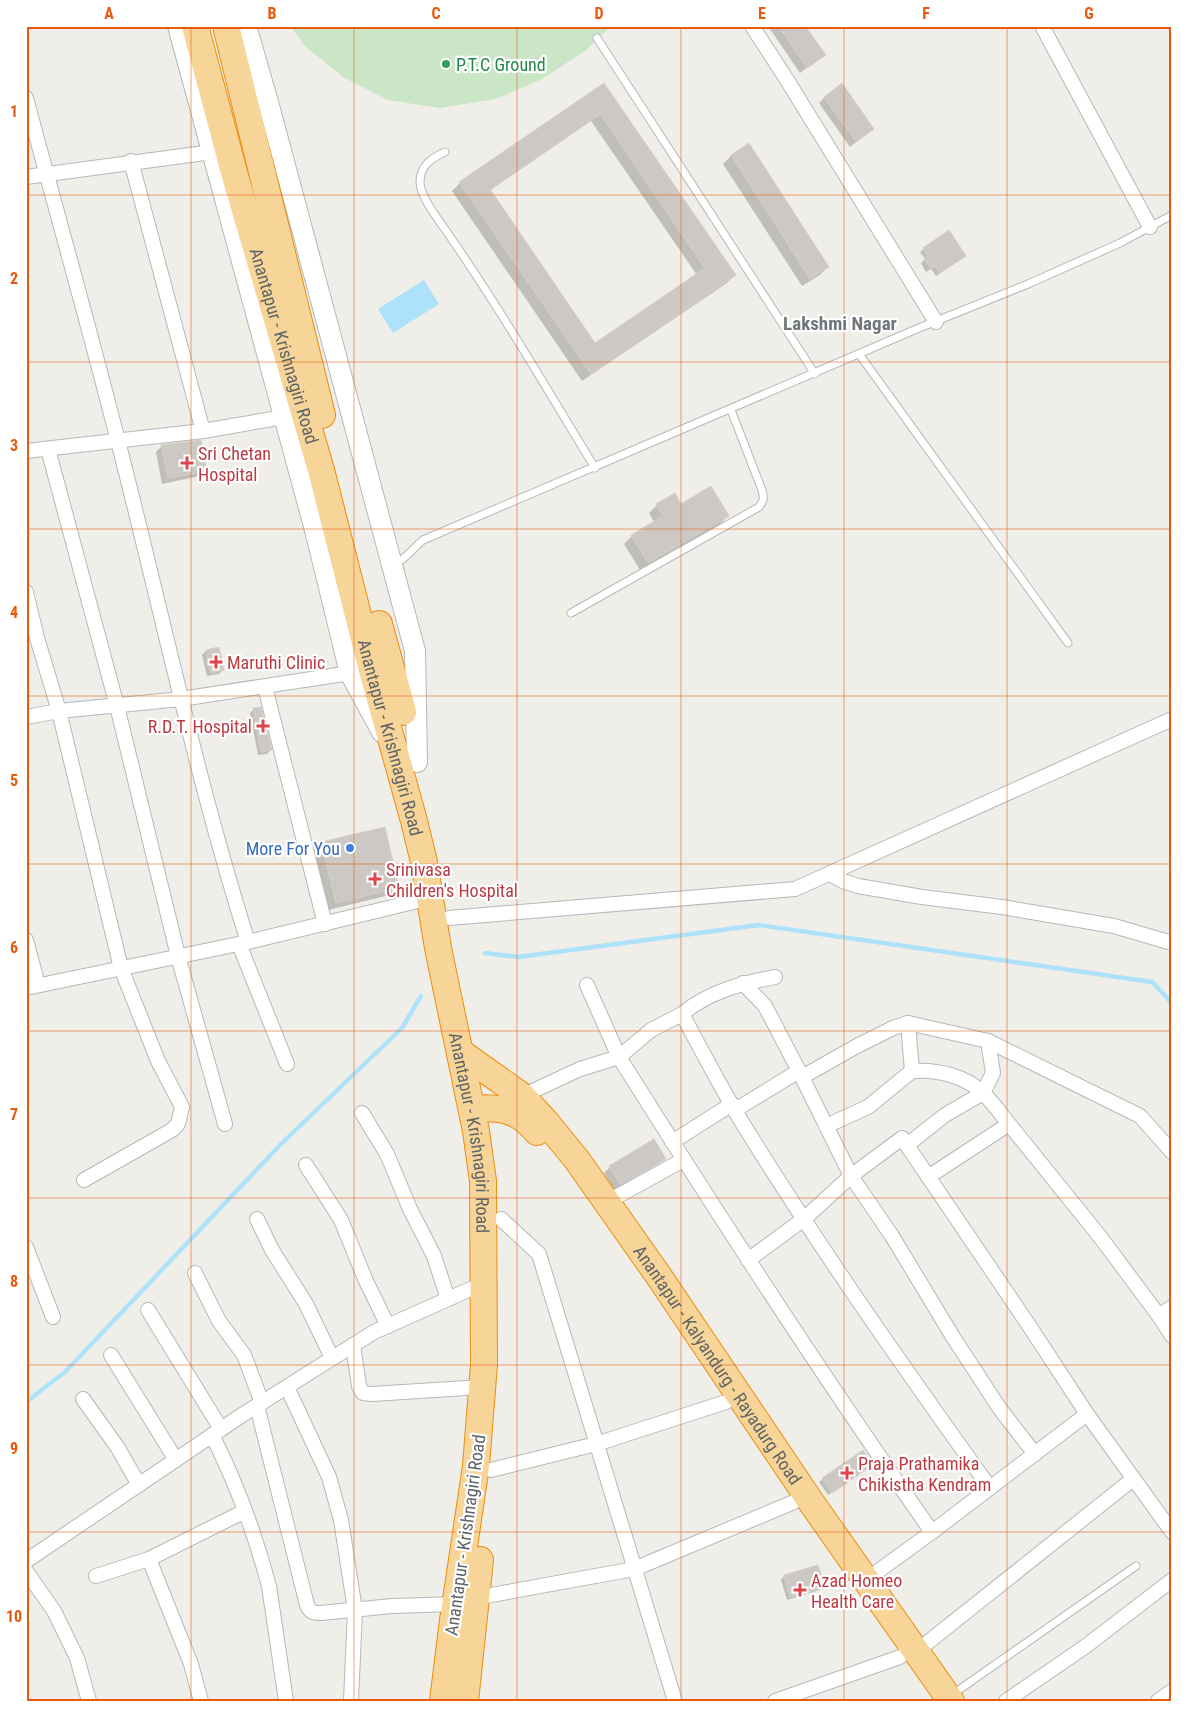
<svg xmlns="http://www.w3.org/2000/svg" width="1198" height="1727" viewBox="0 0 1198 1727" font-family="'Roboto Condensed',sans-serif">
<rect width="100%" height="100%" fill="#f0eee8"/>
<polygon fill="#cae6c7" points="290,26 611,26 585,51 542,79 496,99 440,108 388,100 343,77 305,46"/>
<polygon fill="#aee2fa" points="424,280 439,304 393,333 378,309"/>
<g fill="#0003" fill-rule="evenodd">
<polygon points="770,26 804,26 824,55 800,73 770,29"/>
<path d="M604,85L735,275L727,283L582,381L452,191L460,183ZM591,121L697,275L595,345L489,191Z"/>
<polygon points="825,97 873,129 850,147 819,103"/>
<polygon points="749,145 828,267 820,275 802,286 723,164 731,156"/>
<polygon points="924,249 961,259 936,276 931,269 926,272 921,263 925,259 920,252"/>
<polygon points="162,446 206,471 200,476 162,484 156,452"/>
<polygon points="675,495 681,505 728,516 720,524 640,570 624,544 632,536 654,522 649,513 657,505"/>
<polygon points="218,649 223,670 219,674 207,676 202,655 206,651"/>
<polygon points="254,709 271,750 267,754 258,755 250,713"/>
<polygon points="322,843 398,887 390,895 328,910 314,851"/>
<polygon points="664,1159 658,1164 614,1190 604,1173 610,1167"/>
<polygon points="868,1468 828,1495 819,1482 823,1479"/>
<polygon points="784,1576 824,1587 820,1590 787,1600 781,1580"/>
</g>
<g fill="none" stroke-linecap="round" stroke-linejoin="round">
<g stroke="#aee2fa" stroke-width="4.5">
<polyline points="485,953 518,957 759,925 1152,982 1172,1003"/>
<polyline points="26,1402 65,1372 281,1144 402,1028 421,996"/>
</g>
</g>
<g fill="#ccc9c4" stroke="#d5cfc7" fill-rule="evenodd">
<polygon points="778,26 805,26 826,55 807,68"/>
<path d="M604,83L736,275L591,374L459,182ZM600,114L705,268L595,343L490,189Z"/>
<polygon points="842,83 874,129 856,142 824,97"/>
<polygon points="749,143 829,267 810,279 731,155"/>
<polygon points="949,230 966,256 940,273 935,266 931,269 924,259 928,256 923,248"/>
<polygon points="201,440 207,471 168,478 161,445"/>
<polygon points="711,486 729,516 648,563 631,535 663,516 656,504 675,493 681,504"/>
<polygon points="219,647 224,670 211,673 206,650"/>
<polygon points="261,707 272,750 261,752 253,708"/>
<polygon points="385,827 399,888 336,903 321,842"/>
<polygon points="654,1139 666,1159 620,1185 609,1166"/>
<polygon points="863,1450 873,1465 832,1493 822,1478"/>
<polygon points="818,1565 825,1587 790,1597 784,1575"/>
</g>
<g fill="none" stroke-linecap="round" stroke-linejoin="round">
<defs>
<g id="lane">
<polyline points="597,38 815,374"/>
<path d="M445,152C432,158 420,165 420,182C420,198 442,224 451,238C502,312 548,391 595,468"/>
<polyline points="859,354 1068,643"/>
<polyline points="394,562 403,559 423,540 919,328 1028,284 1120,243 1172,215"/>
<path d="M571,613L759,507C764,501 764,498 762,490L731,410"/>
<polyline points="953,1694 1136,1566"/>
</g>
<g id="street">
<polyline points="752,26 787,80 936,322"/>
<polyline points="1042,26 1150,227"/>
<path d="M26,98C57,213 89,327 118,441C161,608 196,778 248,942"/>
<polyline points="131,161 203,431"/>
<polyline points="26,177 212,152"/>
<polyline points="48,449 117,706 178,956 225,1124"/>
<polyline points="26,451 203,431 284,417"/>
<polyline points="26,592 37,638 59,711 121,968 158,1061 182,1107 178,1124 172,1130 84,1180"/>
<polyline points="265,687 325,924"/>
<polyline points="26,717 59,711 181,699 350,673"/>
<polyline points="830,874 843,881 858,886 922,897 1002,907 1114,926 1172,943"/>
<polyline points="449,918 795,889 1172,719"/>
<polyline points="26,940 38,985"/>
<polyline points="239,944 287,1064"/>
<polyline points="743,983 765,1006 799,1071"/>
<path d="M587,985L619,1057L651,1030L682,1014C702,1051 721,1088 743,1124C820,1249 905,1369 990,1488"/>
<polyline points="26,988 248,942 430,898"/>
<path d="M682,1014C708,992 742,983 775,977"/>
<path d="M912,1071C937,1069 966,1076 984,1094C993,1103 1001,1114 1009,1124"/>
<polyline points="802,1077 857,1046 893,1028 908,1023"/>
<path d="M522,1096L580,1069L619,1057C720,1218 823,1377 932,1532"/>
<polyline points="735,1110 799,1071 851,1176 892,1236 953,1337 1000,1409 1035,1454"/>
<polyline points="362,1113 387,1154 410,1209 434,1256 448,1299"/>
<polyline points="826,1126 868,1107 912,1071 908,1023 988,1041 1140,1116 1172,1152"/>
<polyline points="672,1142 732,1104"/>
<polyline points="907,1145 945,1115 983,1093 993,1073 988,1041"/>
<polyline points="306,1165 341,1220 366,1281 388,1326"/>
<polyline points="928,1177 1009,1124 1101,1238 1159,1316"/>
<polyline points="607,1202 683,1160"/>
<polyline points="257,1219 272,1250 306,1304 332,1358"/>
<polyline points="501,1219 539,1254 675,1701"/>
<polyline points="26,1247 53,1317"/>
<polyline points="748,1260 804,1219 851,1176 902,1138 1030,1327 1087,1414 932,1532 866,1580"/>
<polyline points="195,1273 219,1321 244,1355 262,1403"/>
<polyline points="1172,1307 1159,1316 1172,1336"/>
<polyline points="148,1310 221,1429"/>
<polyline points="353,1345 359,1386 363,1393 372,1394 482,1387"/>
<polyline points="111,1355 176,1460"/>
<polyline points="287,1387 329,1477 341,1520 355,1610 351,1701"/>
<polyline points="83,1399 118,1448 139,1485"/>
<path d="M257,1406L307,1605C310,1612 313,1613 321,1613L392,1606L455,1604"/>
<polyline points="1087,1414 1172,1532"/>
<path d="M212,1435C237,1484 255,1534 269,1586L286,1701"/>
<polyline points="491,1470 596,1444 726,1402"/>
<polyline points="149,1559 191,1664 201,1701"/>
<polyline points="26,1561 242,1415 374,1332 484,1283"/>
<polyline points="26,1571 54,1611 77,1658 89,1701"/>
<polyline points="96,1576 149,1559 245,1511"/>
<polyline points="471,1597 475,1598 634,1569 794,1502"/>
<polyline points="917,1651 1133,1479"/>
<polyline points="775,1701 900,1657"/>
<polyline points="1006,1701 1086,1646 1172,1580"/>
<polyline points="1158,1701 1172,1691"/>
</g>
<g id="secondary">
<polyline points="178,26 315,530 350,673 382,732"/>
<polyline points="246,26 268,102 415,651 417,762"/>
</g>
<g id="highway">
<path id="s1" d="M195,26L235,176L321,470L372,670L414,821L424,862L438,948L476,1131L483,1181L484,1364L476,1466L453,1620L443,1701"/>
<polyline points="226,26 322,415"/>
<polyline points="379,624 403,712"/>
<path id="s2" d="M460,1052L522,1096L546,1122L577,1160L658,1275L811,1502L951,1701"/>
<path d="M473,1109C500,1106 519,1110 537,1132"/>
<polyline points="465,1701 480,1560"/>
</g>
</defs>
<use href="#lane" stroke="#b5b8bb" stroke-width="9"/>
<use href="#street" stroke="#b5b8bb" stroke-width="16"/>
<use href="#secondary" stroke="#b4b8bb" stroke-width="22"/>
<use href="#highway" stroke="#eb8d0d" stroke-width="28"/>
<use href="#lane" stroke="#fff" stroke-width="7"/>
<use href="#street" stroke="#fff" stroke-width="14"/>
<use href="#secondary" stroke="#fff" stroke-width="20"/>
<use href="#highway" stroke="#f7d598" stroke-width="26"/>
</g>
<path fill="none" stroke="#e8590c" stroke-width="1" stroke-opacity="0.55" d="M191,26V1701M354,26V1701M517,26V1701M681,26V1701M844,26V1701M1007,26V1701M26,195H1172M26,362H1172M26,529H1172M26,696H1172M26,864H1172M26,1031H1172M26,1198H1172M26,1365H1172M26,1532H1172"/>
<circle fill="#2e9e5b" stroke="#fff" stroke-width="2" cx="446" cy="64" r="5"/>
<g fill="#e0444e" stroke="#fff" stroke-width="2">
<path d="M184.5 455.5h5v5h5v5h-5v5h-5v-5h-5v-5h5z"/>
<path d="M213.5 654.5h5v5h5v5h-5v5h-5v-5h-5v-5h5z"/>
<path d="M260.5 718.5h5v5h5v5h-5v5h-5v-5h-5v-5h5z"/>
<path d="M372.5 871.5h5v5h5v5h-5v5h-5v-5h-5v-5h5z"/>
<path d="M844.5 1465.5h5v5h5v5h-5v5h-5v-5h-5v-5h5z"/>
<path d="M797.5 1582.5h5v5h5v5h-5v5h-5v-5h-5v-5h5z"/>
</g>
<circle fill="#3f7fe0" stroke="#fff" stroke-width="2" cx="350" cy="848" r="5"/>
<g text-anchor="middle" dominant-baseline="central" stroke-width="4.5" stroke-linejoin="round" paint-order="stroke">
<g font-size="18" fill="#27864d" stroke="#fff" text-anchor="start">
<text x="456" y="64">P.T.C Ground</text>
</g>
<g font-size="18" fill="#5f6467" stroke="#fff">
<text stroke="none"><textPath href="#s1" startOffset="332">Anantapur - Krishnagiri Road</textPath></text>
<text stroke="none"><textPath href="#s1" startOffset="738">Anantapur - Krishnagiri Road</textPath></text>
<text stroke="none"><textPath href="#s1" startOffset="1142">Anantapur - Krishnagiri Road</textPath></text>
<text stroke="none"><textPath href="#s2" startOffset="409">Anantapur - Kalyandurg - Rayadurg Road</textPath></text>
<text transform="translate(465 1535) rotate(-82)">Anantapur - Krishnagiri Road</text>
</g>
<g font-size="18" fill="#be3a42" stroke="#fff" text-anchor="start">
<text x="198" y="453">Sri Chetan<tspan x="198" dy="21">Hospital</tspan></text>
<text x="227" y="662">Maruthi Clinic</text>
<text x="252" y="726" text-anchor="end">R.D.T. Hospital</text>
<text x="386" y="869">Srinivasa<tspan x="386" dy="21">Children's Hospital</tspan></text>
<text x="858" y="1463">Praja Prathamika<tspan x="858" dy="21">Chikistha Kendram</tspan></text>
<text x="811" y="1580">Azad Homeo<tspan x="811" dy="21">Health Care</tspan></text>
</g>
<g font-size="18" fill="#366cbe" stroke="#fff" text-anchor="end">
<text x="340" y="848">More For You</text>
</g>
<g font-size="19" font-weight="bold" fill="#707679" stroke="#fff">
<text x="840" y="323">Lakshmi Nagar</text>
</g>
</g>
<rect width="1198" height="1727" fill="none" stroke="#ffffff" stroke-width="55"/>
<rect x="28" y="28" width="1142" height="1672" fill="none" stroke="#e8590c" stroke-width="2"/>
<g font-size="16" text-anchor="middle" font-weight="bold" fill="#e8590c">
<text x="109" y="19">A</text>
<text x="272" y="19">B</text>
<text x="436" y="19">C</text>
<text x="599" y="19">D</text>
<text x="762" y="19">E</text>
<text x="926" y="19">F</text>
<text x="1089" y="19">G</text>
<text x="14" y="117">1</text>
<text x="14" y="284">2</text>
<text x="14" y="451">3</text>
<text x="14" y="618">4</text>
<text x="14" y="786">5</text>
<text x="14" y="953">6</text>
<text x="14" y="1120">7</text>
<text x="14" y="1287">8</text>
<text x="14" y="1454">9</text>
<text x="14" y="1622">10</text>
</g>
</svg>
